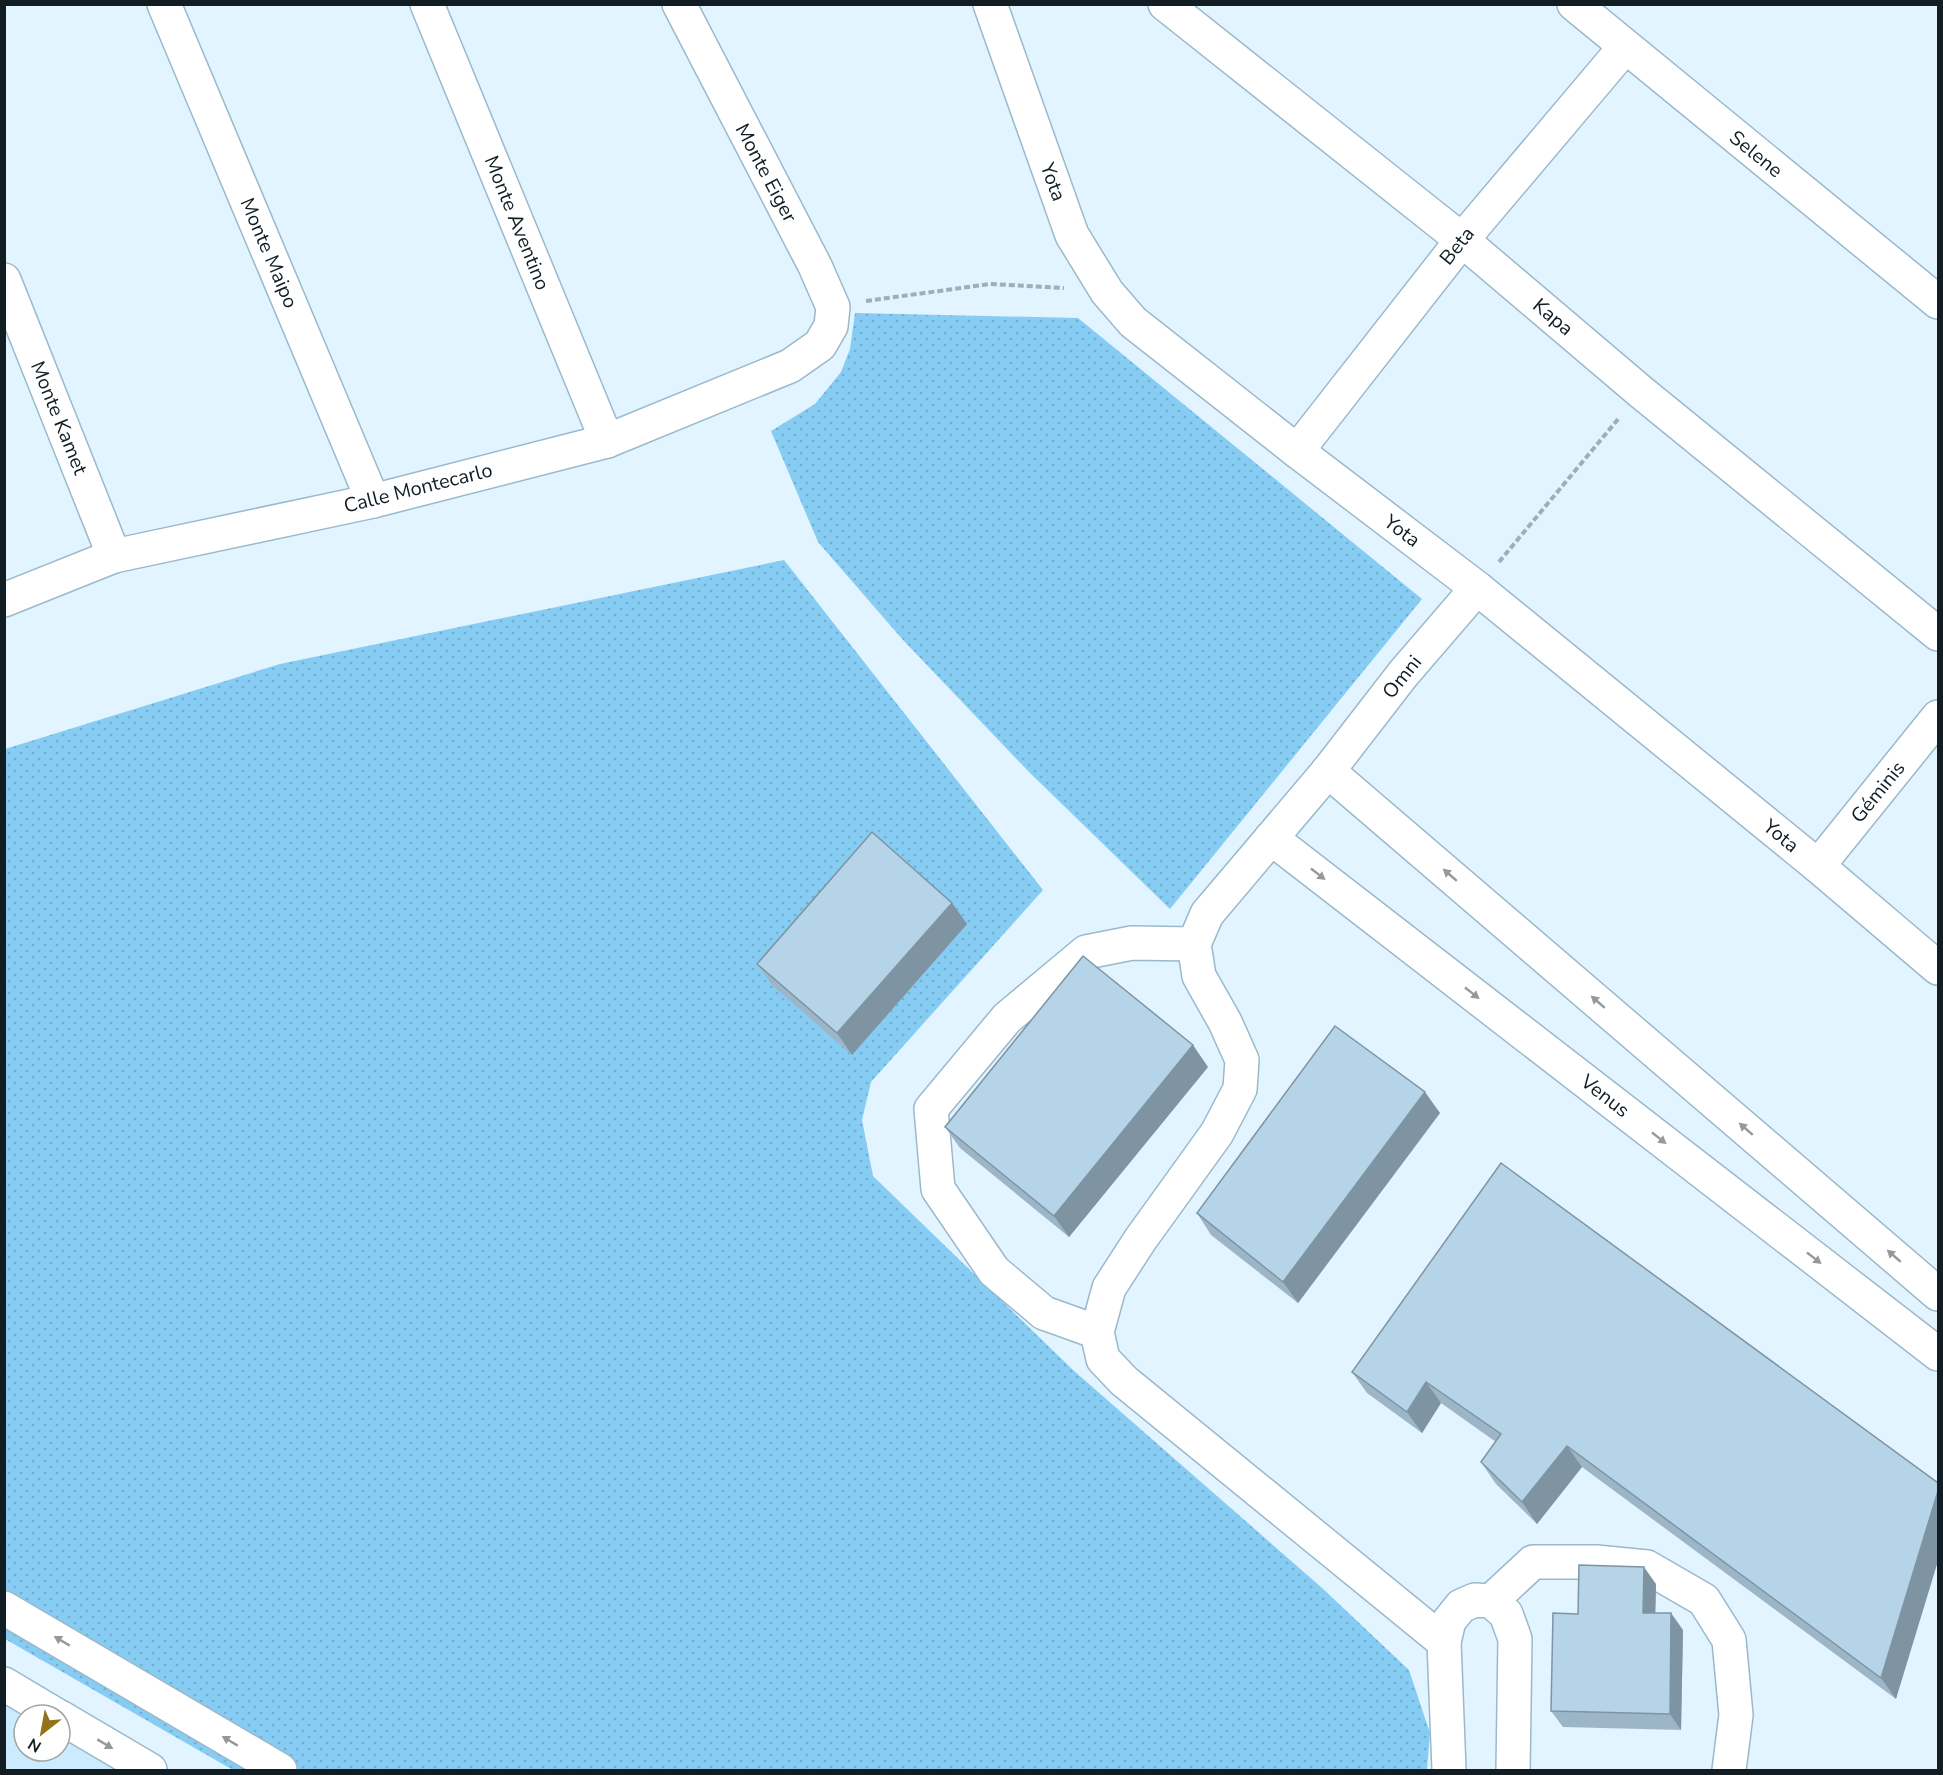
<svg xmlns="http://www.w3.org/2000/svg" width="1943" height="1775" viewBox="0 0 1943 1775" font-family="'Nunito Sans',sans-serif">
<defs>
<pattern id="grass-dots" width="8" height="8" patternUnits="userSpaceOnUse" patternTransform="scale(1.5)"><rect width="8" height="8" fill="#86ccf3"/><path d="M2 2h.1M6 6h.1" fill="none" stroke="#73afd0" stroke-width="1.8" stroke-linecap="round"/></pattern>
</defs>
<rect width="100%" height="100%" fill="#e1f4ff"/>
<polygon fill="#ccebfe" points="4,1699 24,1715 24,1751 60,1751 60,1734 118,1770 5,1770"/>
<g fill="url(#grass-dots)">
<polygon points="855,313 1078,318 1422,599 1170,909 1029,772 903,640 818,542 771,431 815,404 841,372 850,349"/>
<polygon points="784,560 1043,890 871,1082 862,1120 873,1176 1073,1370 1321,1587 1409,1670 1430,1733 1427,1770 233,1770 5,1639 5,749 280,664"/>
</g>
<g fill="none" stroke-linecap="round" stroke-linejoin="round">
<defs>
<g id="minor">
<polyline points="164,4 373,501"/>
<polyline points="427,4 607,441"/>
<polyline points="990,4 1072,235 1107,292 1133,322 1297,451 1477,588 1818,866 1938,968"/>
<polyline points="1165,4 1462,240 1641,392 1938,634"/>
<polyline points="1574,4 1938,302"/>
<polyline points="4,280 114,556"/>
<polyline points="1297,451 1462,240 1625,47"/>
<polyline points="4,600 114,556 373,501 607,441 790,366 820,345 831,326 833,307 815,266 679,4"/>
<polyline points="1328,771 1938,1294"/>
<polyline points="1271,838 1938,1354"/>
<polyline points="1818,866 1938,717"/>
<polyline points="1097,1332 1044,1313 994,1271 938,1189 931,1109 1007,1018 1086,952 1132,943 1194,944"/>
<polyline points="1491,1601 1533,1562 1596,1562 1647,1567 1704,1600 1729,1640 1736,1715 1729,1770"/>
<polyline points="4,1608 280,1770"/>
<polyline points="1444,1642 1449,1621 1461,1606 1475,1600 1491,1601 1506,1614 1515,1639 1513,1770"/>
<polyline points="4,1684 56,1715"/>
<polyline points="60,1717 150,1770"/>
<polyline points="1449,1770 1444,1642 1124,1381 1103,1359 1097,1332 1109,1288 1140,1240 1217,1133 1240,1089 1242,1060 1225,1022 1199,976 1194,944 1207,914 1328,771 1403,674 1477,588"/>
</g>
</defs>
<use href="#minor" stroke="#9bb9cb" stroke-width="36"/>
<g stroke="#9eafb8" stroke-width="4" stroke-dasharray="6 3" stroke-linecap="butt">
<polyline points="866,301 990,284 1064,288"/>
<polyline points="1499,562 1619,418"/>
</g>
<use href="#minor" stroke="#fff" stroke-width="33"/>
</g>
<g fill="#9db6c7">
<polygon points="952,903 967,924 852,1055 772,985 757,964"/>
<polygon points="1208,1067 1069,1237 960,1148 945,1127"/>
<polygon points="1440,1113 1298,1303 1211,1235 1197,1213"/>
<polygon points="1501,1163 1938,1483 1896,1699 1582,1467 1537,1524 1496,1484 1481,1462 1496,1442 1441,1403 1422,1433 1367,1393 1352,1372"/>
<polygon points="1656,1584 1655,1613 1683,1630 1681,1730 1563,1727 1551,1711"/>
</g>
<g fill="#7f94a2">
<polygon points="952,903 967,924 852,1055 837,1033"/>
<polygon points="1193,1045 1208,1067 1069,1237 1054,1216"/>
<polygon points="1425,1092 1440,1113 1298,1303 1283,1282"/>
<polygon points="1426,1382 1441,1403 1422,1433 1407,1412"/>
<polygon points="1567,1446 1582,1467 1537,1524 1522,1502"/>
<polygon points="1938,1491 1938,1561 1896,1699 1881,1678"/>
<polygon points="1644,1567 1656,1584 1655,1629 1643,1613"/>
<polygon points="1671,1613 1683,1630 1681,1730 1670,1714"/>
</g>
<g fill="#b6d4e7" stroke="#7f94a2" stroke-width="1.5">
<polygon points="872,832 952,903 837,1033 757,964"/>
<polygon points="1083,956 1193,1045 1054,1216 945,1127"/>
<polygon points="1335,1026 1425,1092 1283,1282 1197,1213"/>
<polygon points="1501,1163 1938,1483 1938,1491 1881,1678 1567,1446 1522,1502 1481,1462 1501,1434 1426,1382 1407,1412 1352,1372"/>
<polygon points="1579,1565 1644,1567 1643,1613 1671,1613 1670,1714 1551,1711 1553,1613 1578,1614"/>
</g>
<defs><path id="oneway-solid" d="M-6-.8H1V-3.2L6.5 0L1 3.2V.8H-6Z" transform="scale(1.5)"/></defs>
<g fill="#94999c">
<use href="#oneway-solid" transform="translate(1318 874) rotate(38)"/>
<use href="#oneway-solid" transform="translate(1450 875) rotate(-139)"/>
<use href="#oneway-solid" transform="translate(1472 993) rotate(38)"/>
<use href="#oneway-solid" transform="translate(1598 1002) rotate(-139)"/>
<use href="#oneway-solid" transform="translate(1746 1129) rotate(-139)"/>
<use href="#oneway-solid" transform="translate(1659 1138) rotate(38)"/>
<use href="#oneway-solid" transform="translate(1894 1256) rotate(-139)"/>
<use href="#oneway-solid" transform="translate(1814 1258) rotate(38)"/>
<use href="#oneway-solid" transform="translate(62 1641) rotate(-149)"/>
<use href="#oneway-solid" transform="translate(230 1741) rotate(-149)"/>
<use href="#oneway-solid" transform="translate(105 1744) rotate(31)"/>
</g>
<g text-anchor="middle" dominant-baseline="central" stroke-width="6" stroke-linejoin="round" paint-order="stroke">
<g font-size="20" fill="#111d23" stroke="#fff">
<text transform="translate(1756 154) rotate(39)">Selene</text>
<text transform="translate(766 173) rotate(62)">Monte Eiger</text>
<text transform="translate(1053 182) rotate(70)">Yota</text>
<text transform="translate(517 223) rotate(68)">Monte Aventino</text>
<text transform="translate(1457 246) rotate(-51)">Beta</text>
<text transform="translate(269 253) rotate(67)">Monte Maipo</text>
<text transform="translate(1553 317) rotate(40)">Kapa</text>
<text transform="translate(59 418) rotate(68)">Monte Kamet</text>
<text transform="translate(418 488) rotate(-14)">Calle Montecarlo</text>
<text transform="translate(1402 531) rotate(37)">Yota</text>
<text transform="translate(1402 677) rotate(-51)">Omni</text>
<text transform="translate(1878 792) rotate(-51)">Géminis</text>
<text transform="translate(1781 836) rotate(39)">Yota</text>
<text transform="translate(1605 1096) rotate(38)">Venus</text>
</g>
</g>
<rect width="1943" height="1775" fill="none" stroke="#111d23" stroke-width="12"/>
<g transform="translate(42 1733) rotate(211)"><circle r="28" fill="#ffffff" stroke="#a0a5a7" stroke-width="1.5"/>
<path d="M0-4.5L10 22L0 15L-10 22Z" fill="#95711a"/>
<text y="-9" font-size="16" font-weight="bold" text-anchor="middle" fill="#111d23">N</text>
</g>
</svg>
